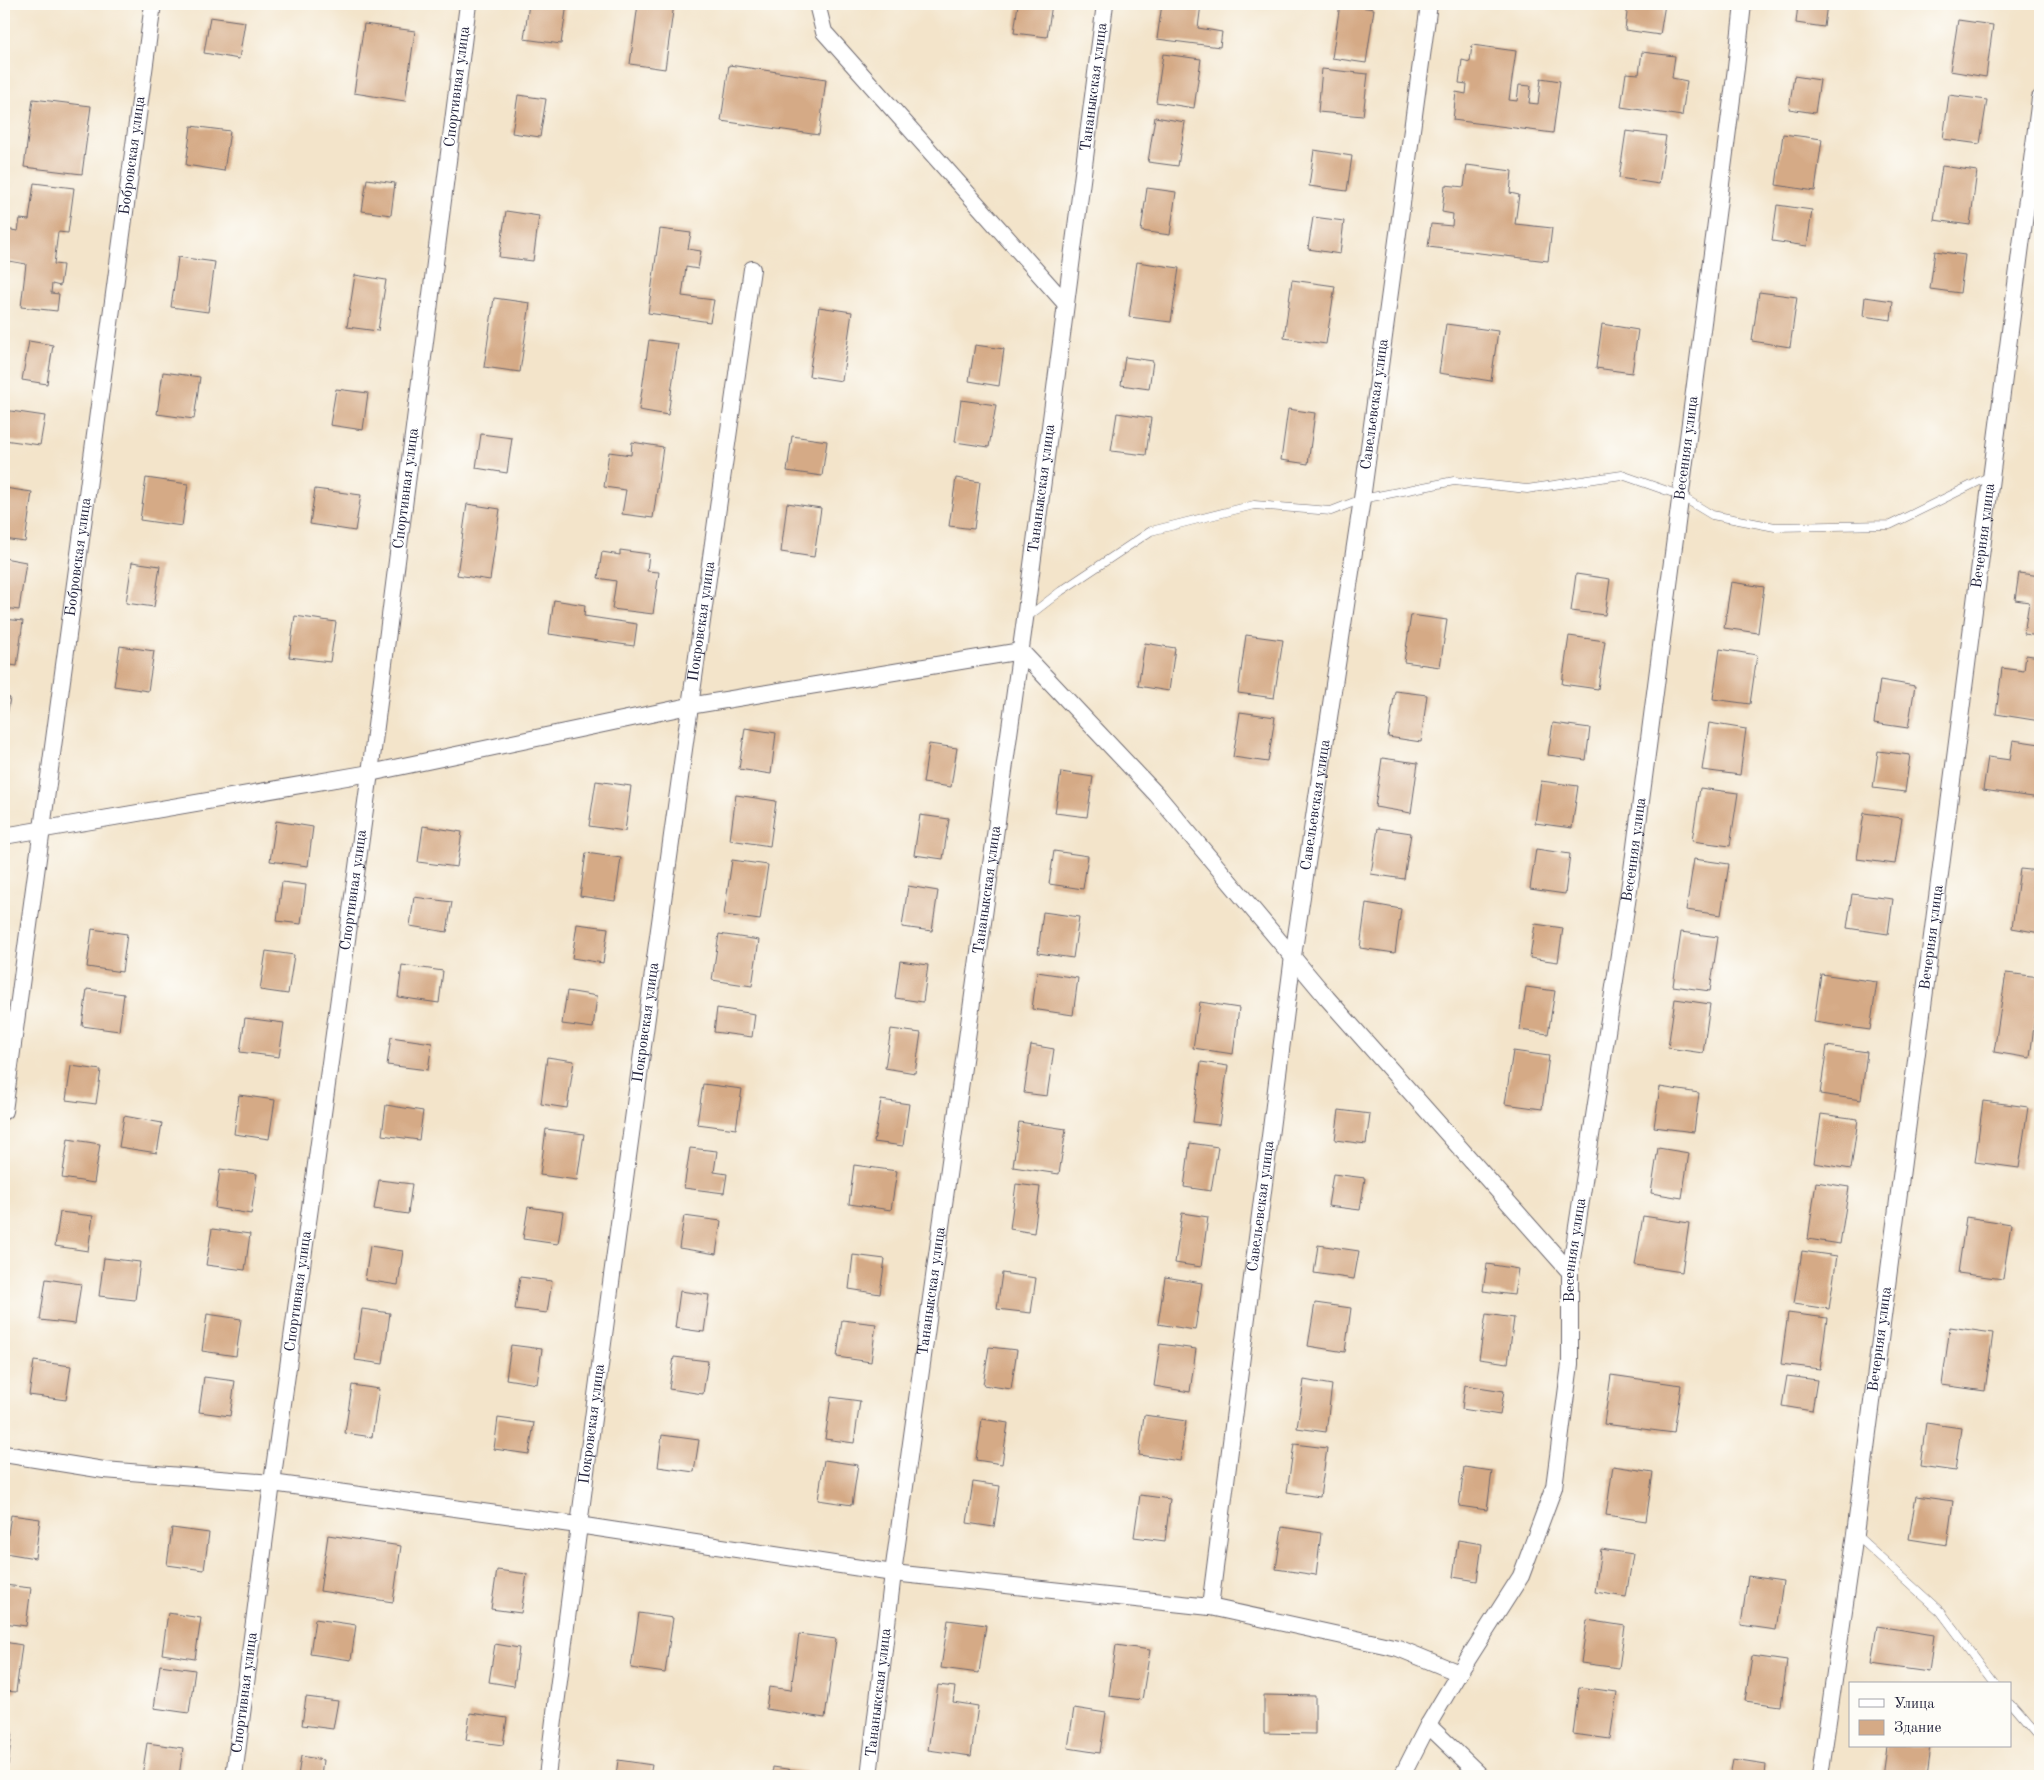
<svg xmlns="http://www.w3.org/2000/svg" width="2044" height="1780" viewBox="0 0 2044 1780" font-family="'Old Standard TT',serif">
<rect width="100%" height="100%" fill="#fdfcf7"/>
<filter id="ink" filterUnits="userSpaceOnUse"><feTurbulence type="fractalNoise" baseFrequency=".02" numOctaves="2"/><feDisplacementMap in="SourceGraphic" scale="10" xChannelSelector="R" yChannelSelector="G"/><feConvolveMatrix kernelMatrix="1 2 1 2 8 2 1 2 1" color-interpolation-filters="sRGB"/></filter>
<filter id="wash" filterUnits="userSpaceOnUse"><feTurbulence type="fractalNoise" baseFrequency=".0096" numOctaves="4" result="noise"/><feDisplacementMap in="SourceGraphic" scale="20" xChannelSelector="R" yChannelSelector="G"/><feGaussianBlur stdDeviation="1.12" result="paint"/><feColorMatrix in="noise" values="0 0 0 0 0 0 0 0 0 0 0 0 0 0 0 0 0 1.4 0 .05"/><feComposite in="paint" operator="in"/></filter>
<g filter="url(#wash)">
<rect width="100%" height="100%" fill="#f3e4ca"/>
<g id="blocks">
<g fill="#d5aa86">
<polygon points="529,4 567,4 561,44 524,39"/>
<polygon points="638,4 674,4 665,69 630,64"/>
<polygon points="1018,4 1052,4 1047,37 1014,33"/>
<polygon points="1162,4 1201,4 1198,28 1222,32 1220,47 1157,39"/>
<polygon points="1340,4 1374,9 1366,63 1332,58"/>
<polygon points="1628,4 1665,4 1660,35 1625,30"/>
<polygon points="1798,4 1827,4 1824,27 1796,23"/>
<polygon points="210,17 245,22 239,59 204,53"/>
<polygon points="1958,20 1993,25 1986,77 1950,71"/>
<polygon points="364,24 415,31 405,101 354,93"/>
<polygon points="1472,45 1516,51 1509,100 1517,101 1519,85 1531,86 1529,103 1538,104 1541,78 1560,81 1553,133 1453,120 1456,92 1466,94 1467,84 1459,83 1462,60 1470,62"/>
<polygon points="1642,52 1675,56 1672,78 1687,81 1682,116 1621,107 1626,73 1639,74"/>
<polygon points="1163,54 1201,59 1194,108 1156,102"/>
<polygon points="729,65 826,79 819,135 721,121"/>
<polygon points="1322,69 1368,74 1363,116 1318,112"/>
<polygon points="1794,76 1820,80 1815,113 1789,109"/>
<polygon points="518,95 546,99 540,137 512,133"/>
<polygon points="1949,95 1987,100 1980,144 1943,139"/>
<polygon points="33,99 91,106 82,174 24,167"/>
<polygon points="1155,117 1185,122 1178,166 1148,162"/>
<polygon points="191,126 230,131 224,171 186,165"/>
<polygon points="1626,131 1666,136 1659,184 1619,178"/>
<polygon points="1783,134 1822,139 1815,191 1776,185"/>
<polygon points="1314,150 1352,156 1347,191 1309,186"/>
<polygon points="1467,165 1512,171 1510,193 1519,195 1515,224 1552,228 1548,261 1428,247 1431,224 1452,226 1453,214 1442,212 1445,185 1464,187"/>
<polygon points="1942,166 1977,171 1970,225 1934,220"/>
<polygon points="367,179 395,183 391,215 362,211"/>
<polygon points="34,183 74,188 68,233 58,232 54,264 63,265 60,286 52,284 51,293 59,294 57,311 21,307 26,264 9,261 7,271 4,271 4,229 18,231 20,219 29,220"/>
<polygon points="1147,188 1176,192 1170,235 1141,231"/>
<polygon points="1777,205 1812,210 1807,246 1772,241"/>
<polygon points="506,211 539,216 533,261 499,257"/>
<polygon points="1313,217 1344,221 1340,254 1308,249"/>
<polygon points="660,229 691,233 688,249 701,251 698,269 686,267 682,296 714,300 710,322 648,313"/>
<polygon points="1935,251 1965,255 1960,293 1930,289"/>
<polygon points="178,257 215,262 208,312 171,307"/>
<polygon points="1137,262 1179,268 1171,322 1129,317"/>
<polygon points="355,275 386,280 378,331 347,327"/>
<polygon points="1292,280 1335,286 1326,344 1284,338"/>
<polygon points="1759,292 1797,297 1790,347 1752,341"/>
<polygon points="1865,297 1893,301 1891,320 1863,316"/>
<polygon points="494,298 530,303 520,372 484,367"/>
<polygon points="819,307 852,312 842,381 809,376"/>
<polygon points="1446,324 1498,331 1491,381 1439,373"/>
<polygon points="1602,324 1638,330 1632,373 1596,368"/>
<polygon points="649,340 678,344 668,415 639,410"/>
<polygon points="29,341 53,345 47,384 22,380"/>
<polygon points="975,345 1004,349 999,386 969,381"/>
<polygon points="1125,357 1153,361 1149,389 1121,385"/>
<polygon points="163,372 200,377 194,419 157,414"/>
<polygon points="336,389 368,393 363,430 330,425"/>
<polygon points="961,400 996,405 989,447 955,442"/>
<polygon points="1288,409 1315,413 1308,464 1281,460"/>
<polygon points="4,410 45,416 40,445 4,440"/>
<polygon points="1117,413 1151,418 1146,455 1111,451"/>
<polygon points="481,434 512,438 507,473 476,468"/>
<polygon points="792,436 827,441 822,476 787,471"/>
<polygon points="632,442 663,447 653,518 622,514 626,490 604,487 609,452 631,455"/>
<polygon points="146,478 188,484 182,526 140,520"/>
<polygon points="956,478 980,482 974,529 949,526"/>
<polygon points="4,488 32,492 25,542 4,539"/>
<polygon points="315,489 361,495 355,531 310,524"/>
<polygon points="787,503 821,508 814,557 781,552"/>
<polygon points="467,504 500,509 490,580 457,575"/>
<polygon points="620,550 649,554 647,571 659,572 653,614 612,609 616,581 598,578 602,552 620,555"/>
<polygon points="4,558 26,562 19,610 4,608"/>
<polygon points="132,562 160,566 154,607 126,603"/>
<polygon points="2019,573 2040,576 2040,636 2024,634 2029,602 2015,600"/>
<polygon points="1576,574 1610,579 1605,615 1571,611"/>
<polygon points="1731,582 1764,587 1758,633 1724,628"/>
<polygon points="554,600 585,605 584,616 637,624 634,646 549,634"/>
<polygon points="1411,615 1447,620 1440,667 1404,662"/>
<polygon points="295,616 336,622 330,662 289,657"/>
<polygon points="4,619 23,621 17,666 4,664"/>
<polygon points="1246,635 1283,640 1274,698 1238,693"/>
<polygon points="1569,636 1605,641 1598,689 1562,684"/>
<polygon points="1145,643 1175,648 1169,691 1138,686"/>
<polygon points="120,646 154,651 148,691 114,686"/>
<polygon points="1720,649 1757,655 1750,704 1713,699"/>
<polygon points="2026,655 2040,657 2040,721 1996,714 2002,668 2024,671"/>
<polygon points="1880,680 1915,686 1908,728 1874,723"/>
<polygon points="1395,691 1427,695 1421,742 1388,737"/>
<polygon points="4,696 10,698 5,728 4,728"/>
<polygon points="1240,712 1275,717 1268,762 1233,757"/>
<polygon points="1553,723 1590,728 1586,760 1548,755"/>
<polygon points="1709,723 1746,729 1740,775 1702,770"/>
<polygon points="745,728 776,733 771,774 739,769"/>
<polygon points="2013,740 2040,744 2040,798 1983,790 1988,757 2010,760"/>
<polygon points="929,744 957,748 951,787 923,783"/>
<polygon points="1878,751 1910,755 1905,792 1873,788"/>
<polygon points="1382,758 1418,763 1411,813 1375,807"/>
<polygon points="1061,772 1093,777 1087,817 1055,813"/>
<polygon points="596,781 631,786 625,831 589,826"/>
<polygon points="1541,781 1578,786 1572,828 1535,823"/>
<polygon points="1700,788 1738,793 1730,846 1692,841"/>
<polygon points="736,795 776,801 770,846 730,840"/>
<polygon points="1864,813 1902,818 1895,864 1857,859"/>
<polygon points="920,815 949,819 943,859 914,855"/>
<polygon points="276,821 313,827 308,866 270,861"/>
<polygon points="423,826 462,832 457,867 418,862"/>
<polygon points="1378,828 1411,833 1404,879 1371,874"/>
<polygon points="1536,849 1570,854 1565,894 1530,889"/>
<polygon points="1054,851 1088,856 1083,889 1049,884"/>
<polygon points="586,853 621,858 615,901 580,896"/>
<polygon points="1694,859 1729,864 1721,915 1686,910"/>
<polygon points="732,860 768,865 760,920 724,915"/>
<polygon points="2020,869 2040,871 2040,933 2012,928"/>
<polygon points="282,882 306,885 301,924 277,921"/>
<polygon points="908,886 938,891 932,931 902,927"/>
<polygon points="1852,894 1893,899 1888,934 1847,928"/>
<polygon points="414,897 452,902 447,932 410,926"/>
<polygon points="1366,903 1401,909 1395,953 1360,948"/>
<polygon points="1043,912 1079,917 1073,958 1038,953"/>
<polygon points="577,924 608,928 603,963 572,958"/>
<polygon points="1535,924 1563,928 1558,962 1530,958"/>
<polygon points="92,929 127,934 122,972 87,967"/>
<polygon points="1681,932 1718,937 1710,991 1673,986"/>
<polygon points="719,934 759,940 752,986 712,980"/>
<polygon points="266,951 294,955 288,994 260,990"/>
<polygon points="900,961 928,965 923,1002 895,998"/>
<polygon points="402,965 443,971 439,1003 398,997"/>
<polygon points="1037,972 1078,978 1073,1015 1032,1009"/>
<polygon points="2006,973 2040,977 2030,1058 1994,1052"/>
<polygon points="1821,974 1877,982 1870,1030 1814,1022"/>
<polygon points="1526,987 1555,991 1548,1034 1520,1030"/>
<polygon points="87,989 124,994 119,1031 82,1026"/>
<polygon points="567,991 597,996 593,1028 562,1024"/>
<polygon points="1675,999 1710,1004 1703,1053 1668,1048"/>
<polygon points="1200,1002 1239,1008 1233,1054 1193,1048"/>
<polygon points="717,1008 755,1014 752,1037 714,1032"/>
<polygon points="245,1018 284,1023 279,1057 240,1052"/>
<polygon points="891,1029 921,1033 915,1073 885,1068"/>
<polygon points="391,1037 432,1043 428,1070 387,1065"/>
<polygon points="1031,1045 1054,1049 1047,1096 1024,1093"/>
<polygon points="1827,1046 1867,1052 1861,1100 1820,1094"/>
<polygon points="1513,1051 1549,1056 1542,1109 1505,1104"/>
<polygon points="547,1057 574,1061 567,1108 541,1104"/>
<polygon points="1201,1062 1228,1066 1219,1125 1193,1122"/>
<polygon points="71,1066 101,1070 96,1104 66,1100"/>
<polygon points="703,1084 742,1089 736,1129 697,1124"/>
<polygon points="1660,1087 1699,1093 1694,1132 1654,1127"/>
<polygon points="239,1095 275,1100 269,1139 234,1134"/>
<polygon points="881,1100 909,1104 903,1146 874,1142"/>
<polygon points="1983,1101 2028,1107 2019,1168 1975,1162"/>
<polygon points="386,1105 423,1111 419,1140 382,1135"/>
<polygon points="1339,1110 1370,1114 1366,1144 1335,1140"/>
<polygon points="1821,1114 1858,1119 1851,1169 1814,1163"/>
<polygon points="124,1116 162,1123 157,1153 119,1147"/>
<polygon points="1019,1122 1066,1129 1059,1174 1013,1167"/>
<polygon points="546,1129 584,1134 577,1180 540,1175"/>
<polygon points="68,1139 100,1144 94,1183 62,1178"/>
<polygon points="1190,1143 1218,1147 1211,1191 1184,1187"/>
<polygon points="690,1148 717,1151 714,1172 727,1174 724,1193 684,1188"/>
<polygon points="1658,1148 1689,1153 1682,1198 1651,1193"/>
<polygon points="854,1165 897,1171 891,1210 849,1204"/>
<polygon points="220,1169 257,1174 251,1214 215,1208"/>
<polygon points="1333,1174 1365,1178 1360,1210 1328,1206"/>
<polygon points="379,1180 412,1184 408,1214 374,1209"/>
<polygon points="1816,1182 1849,1187 1840,1244 1808,1239"/>
<polygon points="1016,1184 1040,1187 1034,1233 1010,1229"/>
<polygon points="528,1207 563,1212 558,1244 523,1239"/>
<polygon points="60,1212 93,1216 88,1251 55,1246"/>
<polygon points="1182,1213 1208,1217 1201,1267 1175,1263"/>
<polygon points="684,1216 721,1221 716,1254 679,1248"/>
<polygon points="1643,1216 1689,1223 1682,1272 1635,1265"/>
<polygon points="1966,1217 2011,1224 2003,1279 1958,1273"/>
<polygon points="212,1229 250,1234 245,1270 206,1265"/>
<polygon points="1318,1245 1359,1251 1354,1279 1314,1273"/>
<polygon points="370,1246 403,1251 398,1285 365,1280"/>
<polygon points="1802,1251 1837,1256 1829,1309 1794,1304"/>
<polygon points="853,1255 885,1259 880,1294 849,1289"/>
<polygon points="104,1258 140,1262 135,1300 99,1296"/>
<polygon points="1487,1264 1518,1269 1514,1295 1483,1291"/>
<polygon points="1002,1273 1036,1278 1031,1313 997,1309"/>
<polygon points="520,1277 552,1281 547,1313 515,1309"/>
<polygon points="1165,1277 1202,1283 1195,1330 1158,1324"/>
<polygon points="46,1279 81,1284 75,1324 40,1320"/>
<polygon points="680,1291 709,1295 704,1332 675,1328"/>
<polygon points="1315,1303 1351,1308 1345,1352 1308,1346"/>
<polygon points="362,1309 390,1313 383,1364 355,1360"/>
<polygon points="1788,1313 1827,1318 1820,1369 1781,1364"/>
<polygon points="207,1314 241,1319 236,1356 202,1351"/>
<polygon points="1486,1314 1514,1318 1508,1363 1479,1359"/>
<polygon points="842,1320 876,1324 871,1362 837,1357"/>
<polygon points="1950,1327 1993,1333 1985,1391 1942,1385"/>
<polygon points="1160,1344 1196,1349 1190,1392 1154,1386"/>
<polygon points="511,1345 542,1349 537,1384 506,1379"/>
<polygon points="989,1347 1017,1350 1011,1389 983,1385"/>
<polygon points="674,1357 708,1361 703,1394 669,1389"/>
<polygon points="34,1361 71,1366 66,1400 29,1395"/>
<polygon points="1611,1375 1681,1385 1674,1433 1604,1424"/>
<polygon points="1787,1376 1817,1380 1812,1411 1782,1406"/>
<polygon points="204,1377 235,1381 230,1416 199,1412"/>
<polygon points="1304,1380 1332,1385 1326,1432 1297,1428"/>
<polygon points="352,1385 379,1389 372,1437 345,1433"/>
<polygon points="1465,1385 1504,1391 1500,1415 1462,1409"/>
<polygon points="831,1397 860,1401 854,1443 825,1439"/>
<polygon points="1144,1415 1186,1421 1180,1461 1139,1455"/>
<polygon points="498,1418 534,1423 529,1454 494,1449"/>
<polygon points="982,1419 1008,1423 1002,1464 976,1460"/>
<polygon points="1926,1423 1961,1428 1955,1471 1920,1466"/>
<polygon points="662,1435 699,1440 694,1472 658,1467"/>
<polygon points="1294,1444 1327,1448 1320,1497 1287,1492"/>
<polygon points="824,1460 858,1465 852,1505 818,1500"/>
<polygon points="1613,1466 1653,1472 1646,1521 1606,1515"/>
<polygon points="1464,1467 1492,1471 1487,1510 1459,1506"/>
<polygon points="973,1482 1000,1486 994,1527 967,1523"/>
<polygon points="1140,1495 1170,1499 1165,1541 1134,1537"/>
<polygon points="1916,1496 1953,1501 1947,1545 1909,1539"/>
<polygon points="11,1515 40,1519 35,1558 5,1553"/>
<polygon points="1282,1527 1321,1533 1316,1575 1276,1569"/>
<polygon points="172,1528 209,1533 204,1570 167,1565"/>
<polygon points="328,1535 401,1546 393,1602 320,1591"/>
<polygon points="1458,1540 1482,1544 1477,1581 1453,1577"/>
<polygon points="1601,1549 1633,1554 1626,1597 1595,1592"/>
<polygon points="497,1570 527,1574 521,1613 491,1609"/>
<polygon points="1748,1576 1783,1581 1776,1630 1741,1625"/>
<polygon points="4,1585 31,1588 26,1626 4,1623"/>
<polygon points="168,1613 201,1618 195,1659 162,1654"/>
<polygon points="639,1613 673,1618 665,1673 631,1668"/>
<polygon points="315,1619 356,1625 351,1660 310,1654"/>
<polygon points="948,1620 986,1625 979,1673 941,1668"/>
<polygon points="1587,1620 1625,1626 1619,1668 1581,1663"/>
<polygon points="1877,1626 1934,1635 1929,1672 1871,1664"/>
<polygon points="799,1634 836,1639 825,1718 766,1709 769,1687 791,1690"/>
<polygon points="4,1642 22,1645 16,1692 4,1691"/>
<polygon points="495,1644 519,1648 514,1686 489,1682"/>
<polygon points="1116,1645 1150,1650 1142,1700 1109,1696"/>
<polygon points="1752,1656 1787,1661 1781,1706 1745,1701"/>
<polygon points="160,1665 195,1670 189,1713 154,1708"/>
<polygon points="938,1685 955,1687 953,1702 978,1706 971,1756 928,1750"/>
<polygon points="1579,1687 1617,1692 1610,1739 1573,1734"/>
<polygon points="1264,1695 1315,1696 1315,1734 1264,1733"/>
<polygon points="306,1697 338,1701 333,1729 302,1725"/>
<polygon points="1074,1708 1106,1713 1100,1753 1068,1748"/>
<polygon points="470,1713 507,1718 503,1745 466,1740"/>
<polygon points="4,1730 12,1732 8,1765 4,1764"/>
<polygon points="147,1743 183,1748 179,1776 142,1776"/>
<polygon points="1886,1746 1930,1746 1926,1776 1882,1776"/>
<polygon points="301,1756 323,1760 321,1776 298,1776"/>
<polygon points="618,1760 652,1765 650,1776 616,1776"/>
<polygon points="1733,1760 1766,1765 1765,1776 1730,1776"/>
<polygon points="773,1767 815,1773 815,1776 772,1776"/>
</g>
</g>
</g>
<g filter="url(#ink)">
<use href="#blocks" fill-opacity="0" stroke="#6b666d" stroke-width="1"/>
<g fill="none" stroke-linecap="round" stroke-linejoin="round">
<defs>
<g id="service">
<polyline points="1026,618 1061,591 1151,531 1254,505 1331,511 1362,499 1454,481 1527,489 1622,475 1679,495 1712,515 1775,527 1890,525 1990,476"/>
<polyline points="1855,1534 1941,1612 1995,1684"/>
<polyline points="2010,1704 2040,1739"/>
</g>
<g id="minor">
<polyline points="817,4 824,32 1065,303"/>
<polyline points="4,836 370,773 689,706 1021,651 1157,795 1327,998 1570,1272"/>
<path id="s1" d="M4,1111L153,4"/>
<polyline points="4,1454 104,1470 272,1483 578,1525 893,1573 1210,1607 1398,1648 1459,1673"/>
<path id="s2" d="M1210,1607L1293,956L1362,499L1429,4"/>
<polyline points="1428,1725 1481,1776"/>
<path id="s3" d="M234,1776L272,1483L370,773L468,4"/>
<path id="s4" d="M547,1776C610,1273 680,771 752,269"/>
<path id="s5" d="M869,1776L893,1573L1025,619L1105,4"/>
<path id="s6" d="M1402,1776L1428,1725L1459,1673L1521,1576L1554,1487L1570,1364V1272L1632,870L1736,68L1743,4"/>
<path id="s7" d="M1820,1776L1855,1534L2040,98"/>
</g>
</defs>
<use href="#service" stroke="#6b666d" stroke-width="9"/>
<use href="#minor" stroke="#6b666d" stroke-width="18"/>
<use href="#service" stroke="#fff" stroke-width="8"/>
<use href="#minor" stroke="#fff" stroke-width="16"/>
</g>
</g>
<g text-anchor="middle" dominant-baseline="central" stroke-width="4.5" stroke-linejoin="round" paint-order="stroke">
<g font-size="15" fill="#22223b" stroke="#fdfcf7">
<text stroke="none"><textPath href="#s3" startOffset="1704">Спортивная улица</textPath></text>
<text stroke="none"><textPath href="#s5" startOffset="1704">Тананыкская улица</textPath></text>
<text stroke="none"><textPath href="#s1" startOffset="964">Бобровская улица</textPath></text>
<text stroke="none"><textPath href="#s2" startOffset="1214">Савельевская улица</textPath></text>
<text stroke="none"><textPath href="#s6" startOffset="1376">Весенняя улица</textPath></text>
<text stroke="none"><textPath href="#s3" startOffset="1299">Спортивная улица</textPath></text>
<text stroke="none"><textPath href="#s5" startOffset="1299">Тананыкская улица</textPath></text>
<text stroke="none"><textPath href="#s7" startOffset="1251">Вечерняя улица</textPath></text>
<text stroke="none"><textPath href="#s1" startOffset="559">Бобровская улица</textPath></text>
<text stroke="none"><textPath href="#s4" startOffset="1165">Покровская улица</textPath></text>
<text stroke="none"><textPath href="#s2" startOffset="809">Савельевская улица</textPath></text>
<text stroke="none"><textPath href="#s6" startOffset="971">Весенняя улица</textPath></text>
<text stroke="none"><textPath href="#s3" startOffset="894">Спортивная улица</textPath></text>
<text stroke="none"><textPath href="#s5" startOffset="894">Тананыкская улица</textPath></text>
<text stroke="none"><textPath href="#s7" startOffset="846">Вечерняя улица</textPath></text>
<text stroke="none"><textPath href="#s4" startOffset="760">Покровская улица</textPath></text>
<text stroke="none"><textPath href="#s2" startOffset="404">Савельевская улица</textPath></text>
<text stroke="none"><textPath href="#s6" startOffset="566">Весенняя улица</textPath></text>
<text stroke="none"><textPath href="#s5" startOffset="489">Тананыкская улица</textPath></text>
<text stroke="none"><textPath href="#s3" startOffset="489">Спортивная улица</textPath></text>
<text stroke="none"><textPath href="#s7" startOffset="441">Вечерняя улица</textPath></text>
<text stroke="none"><textPath href="#s4" startOffset="355">Покровская улица</textPath></text>
<text stroke="none"><textPath href="#s3" startOffset="84">Спортивная улица</textPath></text>
<text stroke="none"><textPath href="#s5" startOffset="84">Тананыкская улица</textPath></text>
</g>
</g>
<rect width="2044" height="1780" fill="none" stroke="#fdfcf7" stroke-width="20"/>
<rect x="1849" y="1682" width="162" height="65" fill="#fdfcf7" stroke="#a5a5ac"/>
<rect x="1859" y="1699" width="25" height="8" fill="#ffffff" stroke="#a5a5ac"/>
<text x="1894" y="1708" font-size="15" fill="#22223b">Улица</text>
<rect x="1859" y="1720" width="25" height="15" fill="#d5aa86" stroke="#a5a5ac"/>
<text x="1894" y="1732" font-size="15" fill="#22223b">Здание</text>
</svg>
